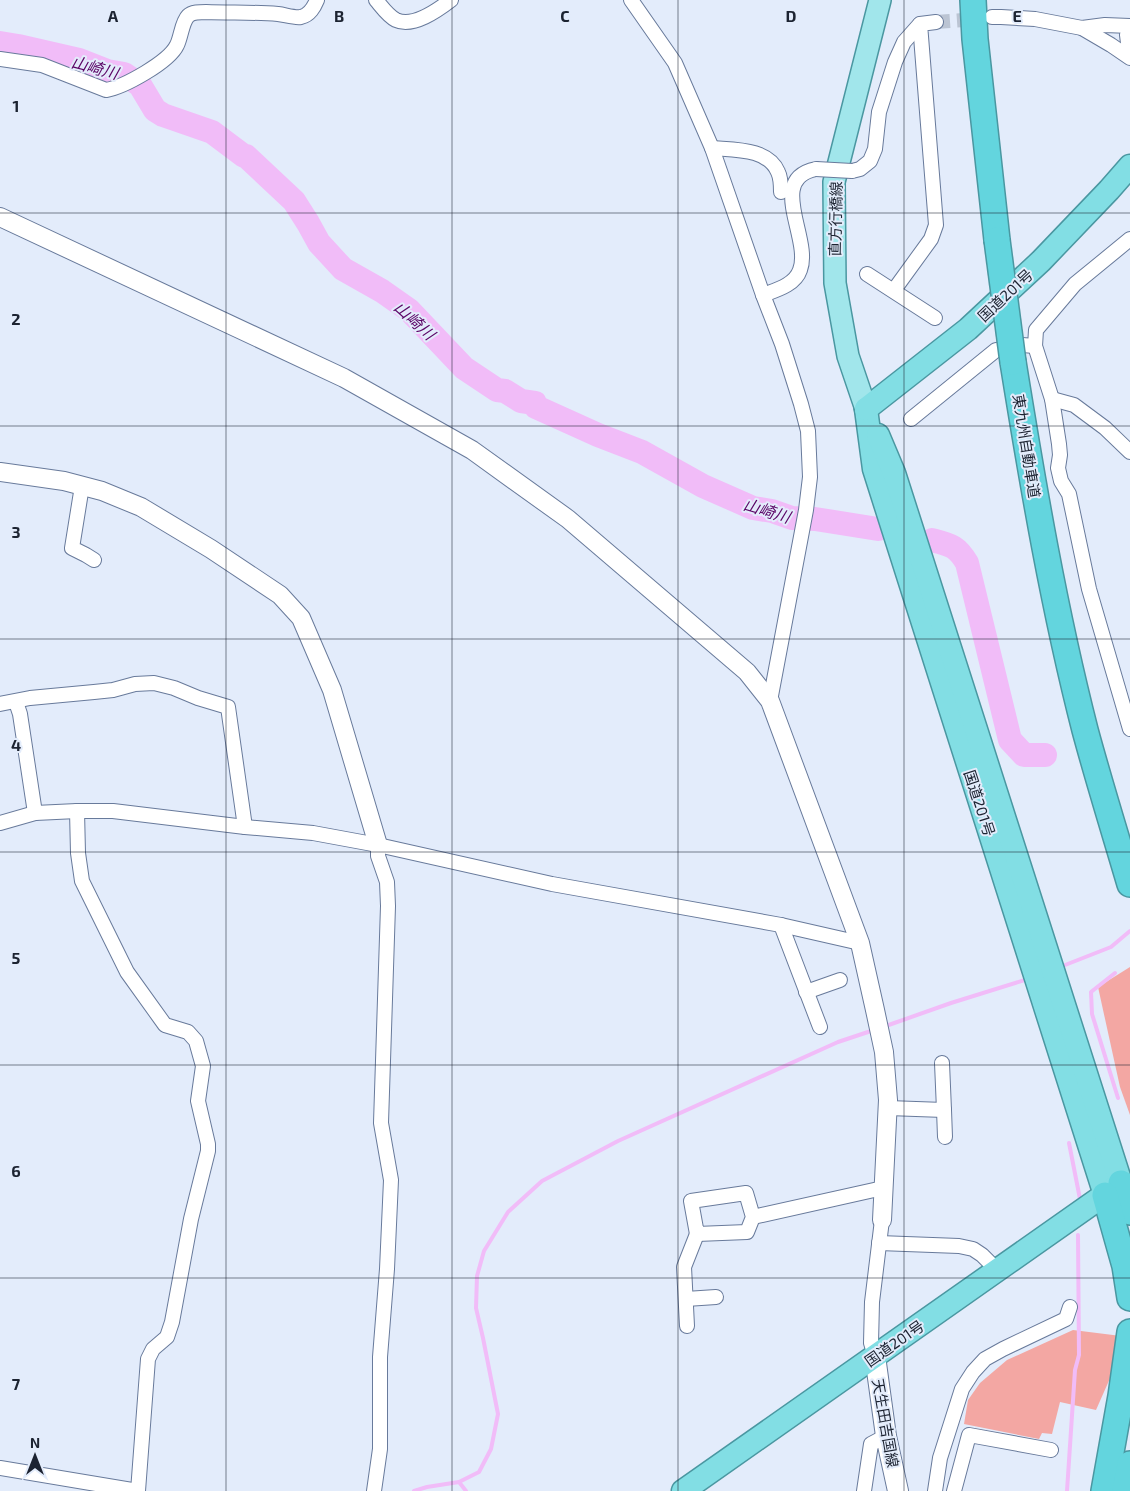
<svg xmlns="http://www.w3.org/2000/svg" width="1130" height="1491" viewBox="0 0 1130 1491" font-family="'Exo 2','Noto Sans JP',sans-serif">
<rect width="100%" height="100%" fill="#e3ecfb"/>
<g fill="#f3a7a3">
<polygon points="1130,967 1130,1115 1120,1087 1098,987"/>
<polygon points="1073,1330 1121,1336 1115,1367 1096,1410 1060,1402 1052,1434 1042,1433 1039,1439 964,1424 968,1400 980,1383 1007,1360"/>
</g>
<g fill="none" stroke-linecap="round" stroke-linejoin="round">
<g stroke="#f1bcf8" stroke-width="4">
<polyline points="1060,967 1111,947 1130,931"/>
<polyline points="1115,973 1091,992 1092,1014 1118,1098"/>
<polyline points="883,1027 951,1003 1028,979"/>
<polyline points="1069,1143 1080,1199"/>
<polyline points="459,1482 466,1491"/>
<polyline points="414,1491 427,1487 459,1482 479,1472 491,1449 498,1414 483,1338 476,1308 477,1276 484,1251 508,1212 542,1181 618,1141 838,1042 874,1030"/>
<polyline points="1067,1491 1075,1370 1079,1355 1078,1235"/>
</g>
<g stroke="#f1bcf8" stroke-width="24">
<polyline points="0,43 18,46 79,60 107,71 124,74 140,85 155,110 163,115 212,132 244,156 246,156 294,201 308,223 319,243 343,269 382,291 409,310 464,368 497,390 505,391 521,401 535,403 536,407 598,435 642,452 703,486 753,508 772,511 792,518 815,519 878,529"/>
<path d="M932,540C951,545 957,546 967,563L1010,740L1024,755H1045"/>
</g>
<polyline stroke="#bbc4d3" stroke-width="14" stroke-dasharray="14 7" stroke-linecap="butt" points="936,22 979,19"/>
<defs>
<g id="minor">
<path d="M376,0C382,7 388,16 396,20C413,28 438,10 451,0"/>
<polyline points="631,0 675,63 712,148 763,295 782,344 801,404 808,431 810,477 806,510 770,701"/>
<polyline points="992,17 1001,17 1035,19 1082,28 1105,25 1130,26"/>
<polyline points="1082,28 1111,45 1130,58"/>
<polyline points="1130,28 1127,35 1128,43 1130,45"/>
<path d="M0,59L42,65L106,90C124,87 169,62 177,45C181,37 182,22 188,16C192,12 200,12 206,12C230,13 254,12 278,14C286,15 294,18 301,17C310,15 314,7 317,0"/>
<path d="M712,148C734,150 768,148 778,172C781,178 781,185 781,192"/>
<polyline points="852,171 860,169 870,161 875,149 879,112 895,62 904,42 920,24"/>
<polyline points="1130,239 1075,284 1036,330 1035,346 1052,399 1059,444 1060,455 1058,468 1061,481 1069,494 1089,589 1130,729"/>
<polyline points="867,274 935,318"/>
<polyline points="894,290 931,239 936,225 920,24 936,22"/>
<path d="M763,295C776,290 795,285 800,270C812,239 766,179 816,169"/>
<polyline points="1052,399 1074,405 1105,428 1130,452"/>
<polyline points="911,419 996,350 1022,345 1035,346"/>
<polyline points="82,486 72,548 86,555 94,560"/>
<polyline points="16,702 20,714 35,813"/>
<polyline points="0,704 30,698 94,692 113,690 135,684 154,683 174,688 198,698 228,707 245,827"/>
<polyline points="77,811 78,853 82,881 127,972 165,1025 188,1032 196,1041 203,1066 198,1101 208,1144 208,1151 191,1219 172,1322 167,1337 153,1349 148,1359 138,1491"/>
<polyline points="0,823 35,813 77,811 113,811 245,827 313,833 378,845 552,884 781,925 860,943"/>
<polyline points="781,925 820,1027"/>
<polyline points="806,992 840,980"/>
<polyline points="888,1108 944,1110 942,1063"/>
<polyline points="944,1110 945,1137"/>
<polyline points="753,1217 747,1232 697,1234 691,1201 746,1193 753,1217 883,1188"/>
<polyline points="879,1243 959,1246 973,1249 982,1255 997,1270"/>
<polyline points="686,1299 716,1297"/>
<polyline points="687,1326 684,1267 697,1234"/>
<polyline points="875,1356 871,1343 872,1302 882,1220"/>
<polyline points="0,1468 138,1491"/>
<polyline points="374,1491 380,1449 380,1357 387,1269 391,1180 381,1123 388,906 387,882 378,856 378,845"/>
<polyline points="864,1491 871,1444 886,1436"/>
<polyline points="935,1491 940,1458 962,1389 973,1372 985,1359 1003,1349 1066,1319 1070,1307"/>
<polyline points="954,1491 969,1435 1051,1450"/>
</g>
<g id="tertiary">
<polyline points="0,217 344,378 472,450 568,519 747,672 770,701 860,943 875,1010 884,1052 888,1100 882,1220"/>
<polyline points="0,472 64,481 102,491 141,507 211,549 280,595 301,618 332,690 378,845"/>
</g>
<polyline id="secondary" points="875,1356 886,1436 898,1491"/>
<polyline id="primary" points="866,409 848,356 835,283 834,182 880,0"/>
<g id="trunk">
<polyline points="866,409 874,469 1105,1195"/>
<polyline points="866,409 968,329 1041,261 1109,190 1130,166"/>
<polyline points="878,435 894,473 1121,1183"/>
<polyline points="683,1491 1117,1186"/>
</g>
<g id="motorway">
<polyline points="973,0 975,39 997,240"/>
<path d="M1013,362C1033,486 1054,609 1085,730C1099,782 1115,833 1130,884"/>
<polyline points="1121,1183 1130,1212"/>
<polyline points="1105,1195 1125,1266 1130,1298"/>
<polyline points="1104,1491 1121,1396 1130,1332"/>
<polyline points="1125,1491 1130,1464"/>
</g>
</defs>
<use href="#minor" stroke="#687a9b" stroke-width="16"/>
<use href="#tertiary" stroke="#687a9b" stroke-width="20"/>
<use href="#secondary" stroke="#687a9b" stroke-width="22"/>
<use href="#primary" stroke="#4a97a1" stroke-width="24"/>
<use href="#trunk" stroke="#4a97a1" stroke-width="25"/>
<use href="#motorway" stroke="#4a97a1" stroke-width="28"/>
<use href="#minor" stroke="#fff" stroke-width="14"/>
<use href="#tertiary" stroke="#fff" stroke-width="18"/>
<use href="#secondary" stroke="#fff" stroke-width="20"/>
<use href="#primary" stroke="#a1e6eb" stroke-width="21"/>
<use href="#trunk" stroke="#82dee4" stroke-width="22"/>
<use href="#motorway" stroke="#63d5de" stroke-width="25"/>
<defs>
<polyline id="minor-bridge" points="816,169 852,171"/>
<polyline id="motorway-bridge" points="997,240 1013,362"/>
</defs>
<use href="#minor-bridge" stroke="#687a9b" stroke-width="16" stroke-linecap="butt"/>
<use href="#motorway-bridge" stroke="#4a97a1" stroke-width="28" stroke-linecap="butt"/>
<use href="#minor-bridge" stroke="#fff" stroke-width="14"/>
<use href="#motorway-bridge" stroke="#63d5de" stroke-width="25"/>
</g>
<path fill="none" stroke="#1c2331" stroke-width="1" stroke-opacity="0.55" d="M226,0V1491M452,0V1491M678,0V1491M904,0V1491M0,213H1130M0,426H1130M0,639H1130M0,852H1130M0,1065H1130M0,1278H1130"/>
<g text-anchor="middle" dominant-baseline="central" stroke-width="4" stroke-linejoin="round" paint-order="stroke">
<g font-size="15" fill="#1c2331" stroke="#e3ecfb">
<text transform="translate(835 219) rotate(-89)">直方行橋線</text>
<text transform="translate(1005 295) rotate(-43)">国道201号</text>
<text transform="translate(1027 446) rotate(81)">東九州自動車道</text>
<text transform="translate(980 803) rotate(72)">国道201号</text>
<text transform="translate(894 1343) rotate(-35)">国道201号</text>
<text transform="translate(886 1423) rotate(80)">天生田吉国線</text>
</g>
<g font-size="16" font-style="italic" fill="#5a0365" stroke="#e3ecfb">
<text transform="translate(95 67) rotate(15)">山崎川</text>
<text transform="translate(415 320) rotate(42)">山崎川</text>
<text transform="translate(767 510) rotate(17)">山崎川</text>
</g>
</g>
<g font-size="16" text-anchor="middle" font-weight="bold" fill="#1c2331" stroke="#e3ecfb" stroke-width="4" stroke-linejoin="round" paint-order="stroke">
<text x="113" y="22">A</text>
<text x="339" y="22">B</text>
<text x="565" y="22">C</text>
<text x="791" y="22">D</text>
<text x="1017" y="22">E</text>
<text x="16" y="112">1</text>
<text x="16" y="325">2</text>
<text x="16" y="538">3</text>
<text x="16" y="751">4</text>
<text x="16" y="964">5</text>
<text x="16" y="1177">6</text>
<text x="16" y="1390">7</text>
</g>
<g transform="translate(35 1456)" stroke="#e3ecfb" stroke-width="4" paint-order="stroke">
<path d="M0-4L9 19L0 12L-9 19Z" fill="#1c2331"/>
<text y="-8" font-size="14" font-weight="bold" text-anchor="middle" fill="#1c2331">N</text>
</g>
</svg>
